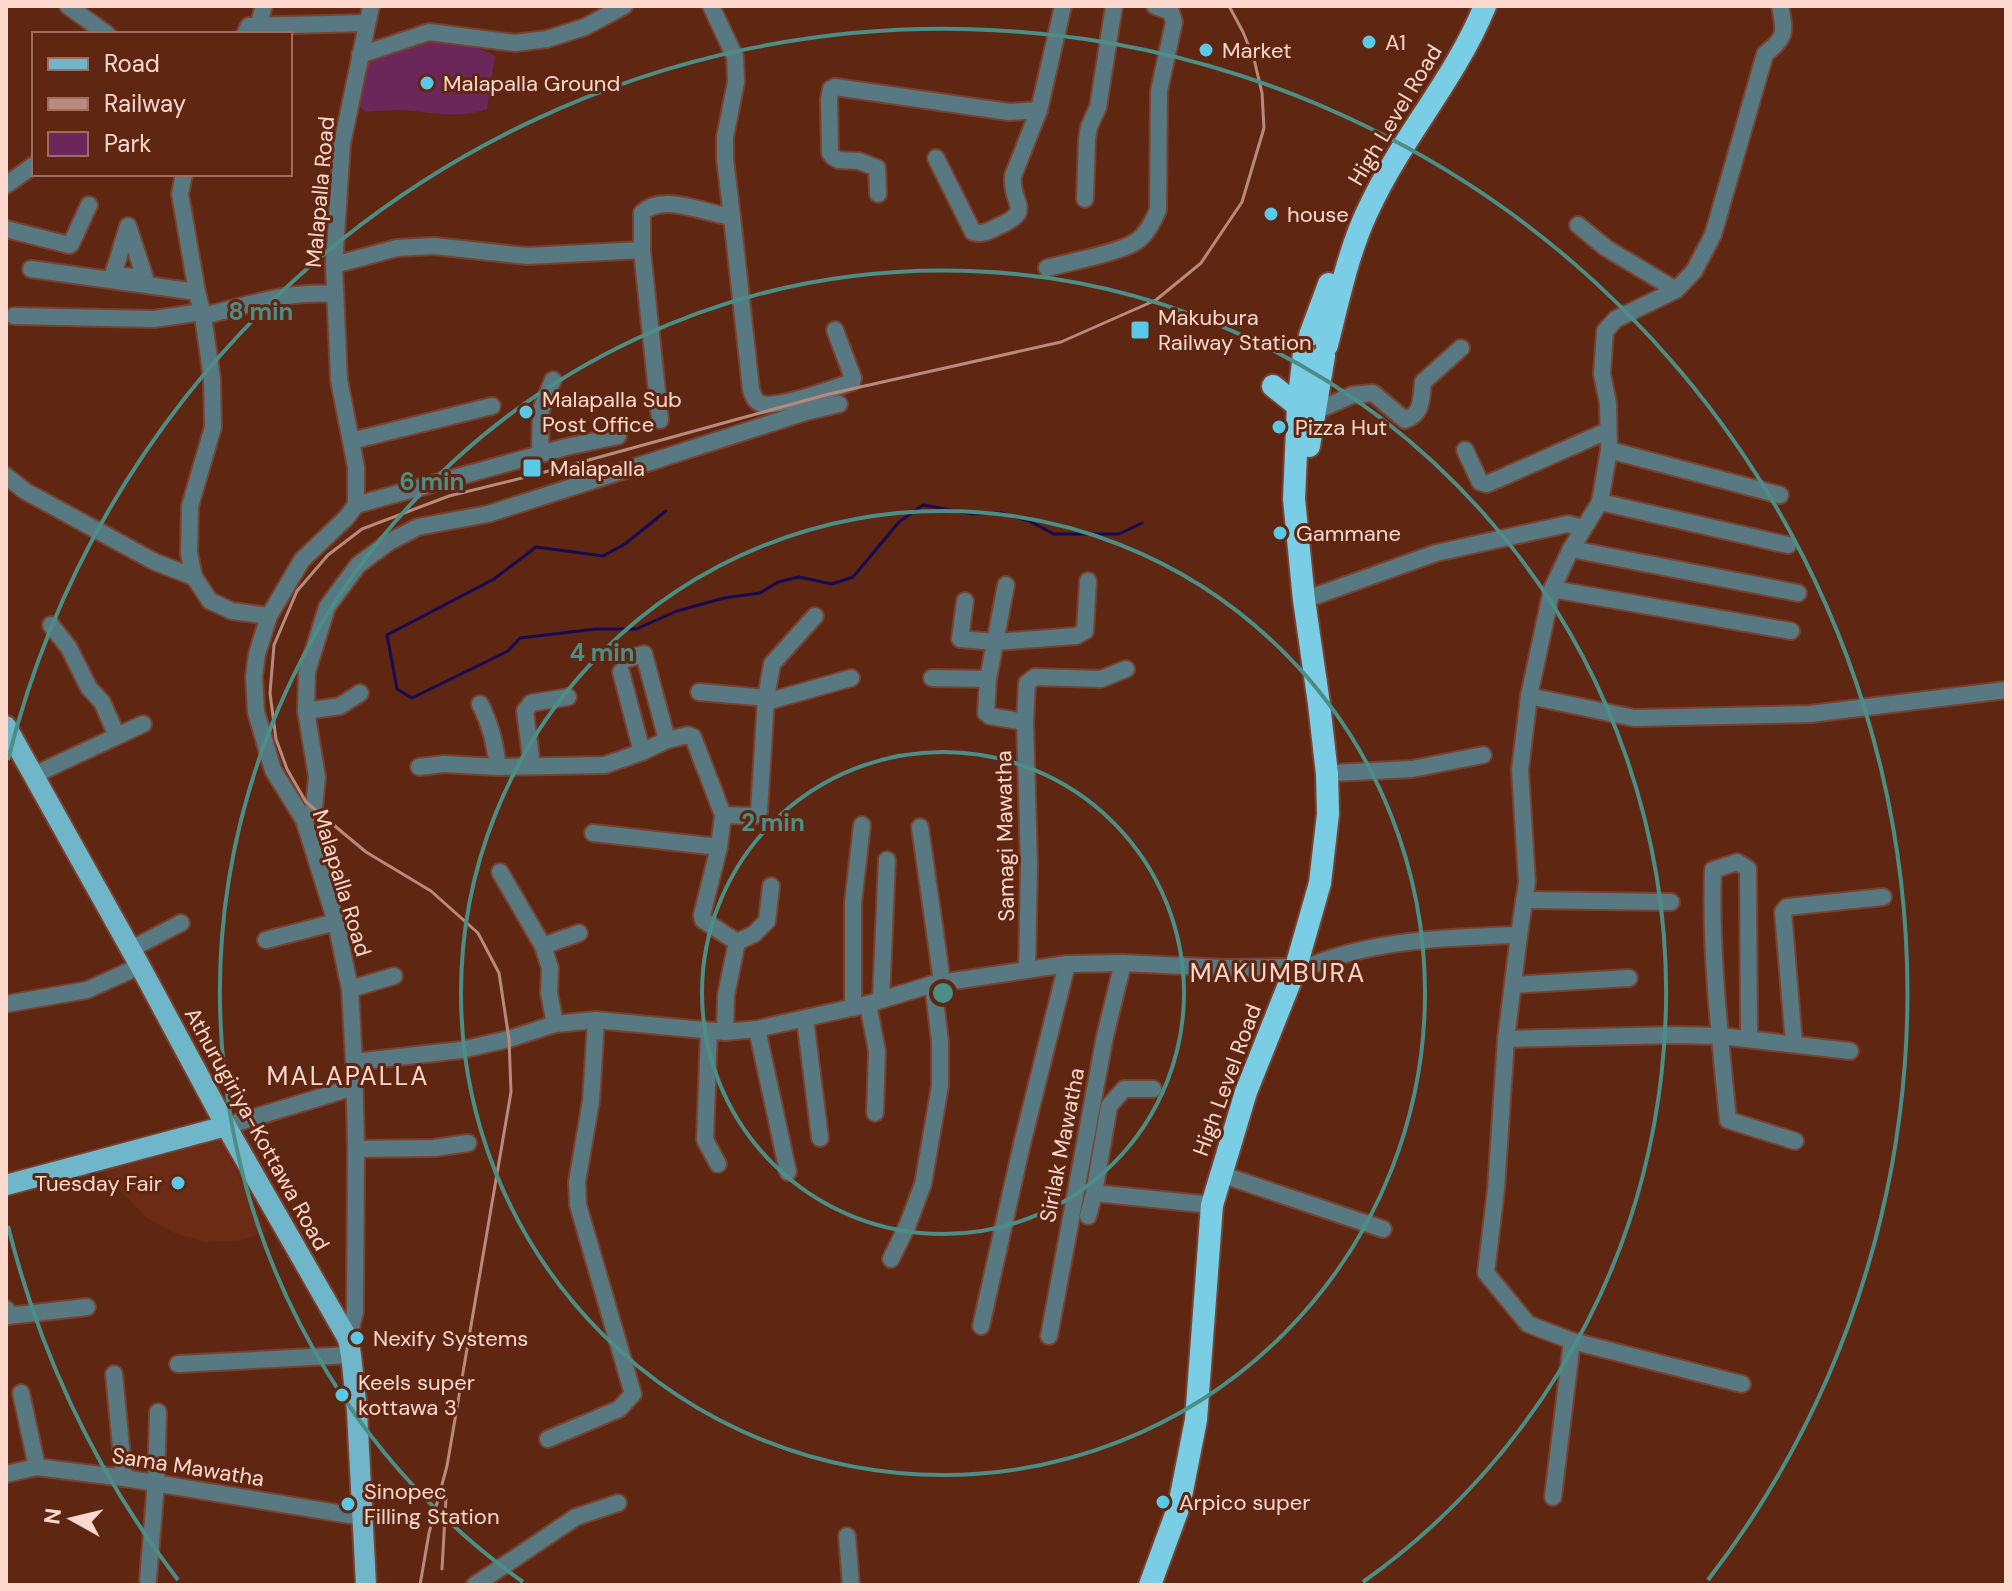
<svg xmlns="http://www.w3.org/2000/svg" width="2012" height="1591" viewBox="0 0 2012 1591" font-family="'DM Sans',sans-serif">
<rect width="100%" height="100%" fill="#5f2612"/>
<polygon fill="#6c2b15" points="216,1132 268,1232 238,1241 204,1242 172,1232 147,1218 95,1164"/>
<path fill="#6b275a" d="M415,42C439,43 475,43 495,56L487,109C457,120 429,111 398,110C387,110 376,111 366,112L358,105L366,61Z"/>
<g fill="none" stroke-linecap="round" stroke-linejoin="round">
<polyline stroke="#160b53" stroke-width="3" points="666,511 625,544 603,556 536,547 494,579 387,635 397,689 412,698 508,651 520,638 596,629 636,629 677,611 724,598 760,593 778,582 799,577 832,584 853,577 899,522 923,505 973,514 1001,513 1029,521 1054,534 1119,534 1142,523"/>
<defs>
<g id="minor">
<polyline points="68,6 107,34"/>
<polyline points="258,26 264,6"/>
<polyline points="245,34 249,26 367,23"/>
<polyline points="360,55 429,32 515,43 547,39 585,27 624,6"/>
<path d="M936,158L973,232C982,235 989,231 997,227C1036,210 1010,205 1013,176L1039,110"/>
<polyline points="184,174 180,194 197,292 203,316 212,379 213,427 190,506 189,553 194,577 210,601 232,611 269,616"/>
<polyline points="6,185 34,165"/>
<polyline points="878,194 877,168 859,161 838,160 833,157 830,153 829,99 831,89 835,87 1009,112 1039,110 1063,6"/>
<polyline points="1085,199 1087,139 1089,127 1098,107 1114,6"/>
<path d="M732,217L751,389C753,396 755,402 762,404C778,408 835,388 852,382L853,378L835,330"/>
<polyline points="1578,225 1606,248 1676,290"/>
<polygon points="128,226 145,278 113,275"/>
<polyline points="6,229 69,245 71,244 89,205"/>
<polyline points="642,250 660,420"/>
<path d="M334,265L397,248L434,246L527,256L642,250V213C663,192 707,214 732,217L725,159V137L736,82L735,57L711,6"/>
<path d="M1047,268C1069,262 1120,253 1137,241C1147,234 1153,221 1158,210L1159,91L1174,22L1171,12L1155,6"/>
<polyline points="31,269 197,292"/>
<polyline points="14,316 154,319 202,312"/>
<path d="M203,316C246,306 289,290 334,294"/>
<path d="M1314,412L1352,395L1373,393L1405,420C1423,414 1421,398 1423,382L1461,348"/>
<polyline points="351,441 492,406"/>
<polyline points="1465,450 1480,482 1487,484 1607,431"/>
<polyline points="1609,450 1780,495"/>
<polyline points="540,454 541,410 553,380"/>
<polyline points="6,476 25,491 155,562 194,577"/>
<polyline points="1600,502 1788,545"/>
<polyline points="356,505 566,447 618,436"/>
<polyline points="1571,549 1798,593"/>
<polyline points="1006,585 988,679 986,713 990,716 1025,722"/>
<polyline points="1552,589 1791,631"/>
<polyline points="1304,600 1436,553 1568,524 1583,528"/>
<polyline points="965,601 960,639 996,642 1076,636 1085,631 1088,581"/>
<polyline points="51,625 69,648 89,688 102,702 117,736"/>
<polyline points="623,660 644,654 667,740"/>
<polyline points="621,672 642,752"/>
<polyline points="932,678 988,679"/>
<polyline points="699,692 766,698"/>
<polyline points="1529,696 1634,718 1810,714 2006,690"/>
<polyline points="766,702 851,678"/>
<path d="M480,704C491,725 495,745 498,767"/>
<polyline points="306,711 340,706 360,693"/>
<polyline points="532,766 525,711 531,703 568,697"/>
<polyline points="419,767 444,764 498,767 605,765 642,752 667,740 688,735 693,737 723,815 719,847 702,915 703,920 737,942"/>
<polyline points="1334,773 1412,769 1483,755"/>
<polyline points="34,775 143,724"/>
<polyline points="723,815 754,816 759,812 766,698 772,664 815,616"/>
<polyline points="304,820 314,808 317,777 306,711 307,672 327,607 358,565 389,542 418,527 488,514 806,412 839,404"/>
<polyline points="920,827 942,982"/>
<polyline points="593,833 719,847"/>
<polyline points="500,872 543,946 550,968 549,993 555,1024"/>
<polyline points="1524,900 1671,902"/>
<polyline points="1519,935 1506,1039 1675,1035 1720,1036 1850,1051"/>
<polyline points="266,940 336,922"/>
<polyline points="737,942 754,934 767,921 771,886"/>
<polyline points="543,946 579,933"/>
<polyline points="131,949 181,923"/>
<polyline points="1027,969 1029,865 1025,722 1027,683 1035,677 1101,679 1126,669"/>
<polyline points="1513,985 1629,978"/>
<polyline points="350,989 394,976"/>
<polyline points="881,999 887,860"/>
<polyline points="6,1004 87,990 140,966"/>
<polyline points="868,1004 877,1051 875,1113"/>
<polyline points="853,1008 853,903 862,825"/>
<polyline points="805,1019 820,1138"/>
<polyline points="757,1029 788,1172"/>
<polyline points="709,1031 705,1140 718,1164"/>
<polyline points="725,1032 726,995 737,942"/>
<polyline points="1506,1039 1496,1189 1486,1273 1528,1324 1572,1341 1742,1384"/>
<path d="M1749,1039L1748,869L1737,862L1713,870C1710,953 1720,1037 1728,1120L1795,1141"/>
<polyline points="1794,1044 1783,912 1787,907 1883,897"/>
<path d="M354,1062L461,1050L509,1039L555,1024L596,1020L725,1032L757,1029L868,1004L933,984L1067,964L1123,963L1225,968L1296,967L1303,969C1367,940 1449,937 1519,935L1527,882L1520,770L1529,696L1552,589L1571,549L1600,502L1609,450L1608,403L1602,374L1605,331L1616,319L1676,290L1694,271L1713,235L1765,54C1787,37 1785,32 1780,6"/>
<polyline points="1153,1089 1124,1089 1109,1106 1094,1193 1212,1205"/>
<polyline points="226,1126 354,1087"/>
<polyline points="356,1149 434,1148 468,1143"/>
<polyline points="1226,1176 1383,1229"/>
<polyline points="1088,1216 1094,1193"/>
<polyline points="891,1259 908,1224 923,1184 940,1086 940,1042 933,984"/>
<polyline points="6,1309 8,1316 87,1307"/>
<polyline points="981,1326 1022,1144 1067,964"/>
<polyline points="1049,1336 1105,1036 1123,963"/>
<polyline points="348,1339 355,1312 356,1149 354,1062 350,989 336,922 304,820 273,770 256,712 254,676 257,654 269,616 302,560 346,518 356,505 356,467 339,380 334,265 342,144 371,6"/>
<polyline points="178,1364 351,1355"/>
<polyline points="114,1374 124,1478"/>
<polyline points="21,1393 37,1467"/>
<polyline points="548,1439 619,1409 633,1394 578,1205 577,1182 591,1101 596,1020"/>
<polyline points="6,1474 37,1467 124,1478 362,1517"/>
<polyline points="1553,1497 1572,1341"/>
<polyline points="847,1536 851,1585"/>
<polyline points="148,1580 156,1483 158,1412"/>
<polyline points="475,1585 576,1517 618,1503"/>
</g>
<g id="major">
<polyline points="6,726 140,966 226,1126 348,1339 351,1355 357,1411 366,1585"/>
<polyline points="6,1185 226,1126"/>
</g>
<g id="highway">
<polyline points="1310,335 1329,284"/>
<path d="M1327,345C1339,298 1349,247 1371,204C1404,135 1456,77 1485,6"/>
<polyline points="1273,386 1298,406"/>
<polyline points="1309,446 1324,356"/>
<polyline points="1150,1585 1179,1506 1196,1420 1212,1205 1246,1092 1296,967 1320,883 1328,814 1327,774 1319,704 1304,600 1294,499 1298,406 1304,353"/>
</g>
</defs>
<use href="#minor" stroke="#784230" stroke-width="20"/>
<use href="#major" stroke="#784230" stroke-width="24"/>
<use href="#highway" stroke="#784230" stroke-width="26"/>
<use href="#minor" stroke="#587882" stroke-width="16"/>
<use href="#major" stroke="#70b6ca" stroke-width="20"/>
<use href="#highway" stroke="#79cee6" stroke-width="22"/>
<g stroke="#b88a7b" stroke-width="3">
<polyline points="442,1569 446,1498"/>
<polyline points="420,1585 429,1533 447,1466 511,1092 509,1039 499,973 478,933 431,891 366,852 306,802 287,769 276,739 270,693 274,645 297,591 328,555 362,529 449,496 534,475 829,394 1061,342 1156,300 1201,263 1242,202 1264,128 1262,93 1254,59 1243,32 1229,6"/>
</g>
</g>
<g fill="none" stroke="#4a8e86" stroke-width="4">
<circle cx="943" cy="993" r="241"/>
<circle cx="943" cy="993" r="482"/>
<path d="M523 1582A723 723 0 1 1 1363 1582"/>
<path d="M178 1580A964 964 0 0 1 8 1226M8 760A964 964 0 1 1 1708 1580"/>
</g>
<g fill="#5ac8e6" stroke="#5f2612" stroke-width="3">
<circle cx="1369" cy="42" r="8"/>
<circle cx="1206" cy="50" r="8"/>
<circle cx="427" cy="83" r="8"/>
<circle cx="1271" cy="214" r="8"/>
<rect x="1130" y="320" width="20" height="20" rx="4"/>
<circle cx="526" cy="412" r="8"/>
<circle cx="1279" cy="427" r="8"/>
<rect x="522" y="458" width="20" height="20" rx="4"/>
<circle cx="1280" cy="533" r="8"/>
<circle cx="178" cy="1183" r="8"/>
<circle cx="357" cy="1338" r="8"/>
<circle cx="342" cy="1395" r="8"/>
<circle cx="1163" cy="1502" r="8"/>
<circle cx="348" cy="1504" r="8"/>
</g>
<g text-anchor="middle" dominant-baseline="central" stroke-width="6" stroke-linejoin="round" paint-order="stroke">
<g font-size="22" fill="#fdd8cc" stroke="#5f2612" text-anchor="start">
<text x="1385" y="42">A1</text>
<text x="1222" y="50">Market</text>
<text x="443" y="83">Malapalla Ground</text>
<text x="1287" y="214">house</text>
<text x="1158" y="317">Makubura<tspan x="1158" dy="25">Railway Station</tspan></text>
<text x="542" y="399">Malapalla Sub<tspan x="542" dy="25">Post Office</tspan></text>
<text x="1295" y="427">Pizza Hut</text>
<text x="550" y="468">Malapalla</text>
<text x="1296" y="533">Gammane</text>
<text x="162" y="1183" text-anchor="end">Tuesday Fair</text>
<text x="373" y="1338">Nexify Systems</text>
<text x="358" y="1382">Keels super<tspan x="358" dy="25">kottawa 3</tspan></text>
<text x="364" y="1491">Sinopec<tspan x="364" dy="25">Filling Station</tspan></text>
<text x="1179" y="1502">Arpico super</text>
</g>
<g font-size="22" fill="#fdd8cc" stroke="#5f2612">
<text transform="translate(1395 115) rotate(-59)">High Level Road</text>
<text transform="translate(320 192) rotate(-85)">Malapalla Road</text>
<text transform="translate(1005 836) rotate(-91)">Samagi Mawatha</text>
<text transform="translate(342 883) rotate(73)">Malapalla Road</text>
<text transform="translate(1227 1080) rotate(-70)">High Level Road</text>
<text transform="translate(257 1129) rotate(61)">Athurugiriya-Kottawa Road</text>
<text transform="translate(1062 1145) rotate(-79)">Sirilak Mawatha</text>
<text transform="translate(188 1467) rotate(9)">Sama Mawatha</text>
</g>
<g font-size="26" letter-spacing="2" fill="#fdd8cc" stroke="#5f2612">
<text x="1278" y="973">MAKUMBURA</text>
<text x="348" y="1076">MALAPALLA</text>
</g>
</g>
<circle cx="943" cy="993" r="12" fill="#4a8e86" stroke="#5f2612" stroke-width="4"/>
<g font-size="24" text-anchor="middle" font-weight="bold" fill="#4a8e86" stroke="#5f2612" stroke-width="6" stroke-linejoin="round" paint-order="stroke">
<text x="261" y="320">8 min</text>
<text x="432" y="490">6 min</text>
<text x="602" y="661">4 min</text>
<text x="773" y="831">2 min</text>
</g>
<rect width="2012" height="1591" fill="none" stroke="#fdd8cc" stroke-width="16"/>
<rect x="32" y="32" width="260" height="144" fill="#5f2612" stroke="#9e6d5c" stroke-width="2"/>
<rect x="48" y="58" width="40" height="12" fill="#70b6ca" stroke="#9e6d5c" stroke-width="2"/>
<text x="104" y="72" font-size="24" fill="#fdd8cc">Road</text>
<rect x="48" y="98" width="40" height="12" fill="#b88a7b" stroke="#9e6d5c" stroke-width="2"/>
<text x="104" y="112" font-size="24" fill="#fdd8cc">Railway</text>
<rect x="48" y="132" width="40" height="24" fill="#6b275a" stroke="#9e6d5c" stroke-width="2"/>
<text x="104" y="152" font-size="24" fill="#fdd8cc">Park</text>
<g transform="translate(72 1519) rotate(278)" stroke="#5f2612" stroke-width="6" paint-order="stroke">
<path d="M0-6L14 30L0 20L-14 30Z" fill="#fdd8cc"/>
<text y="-12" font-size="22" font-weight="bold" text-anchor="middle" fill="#fdd8cc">N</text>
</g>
</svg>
